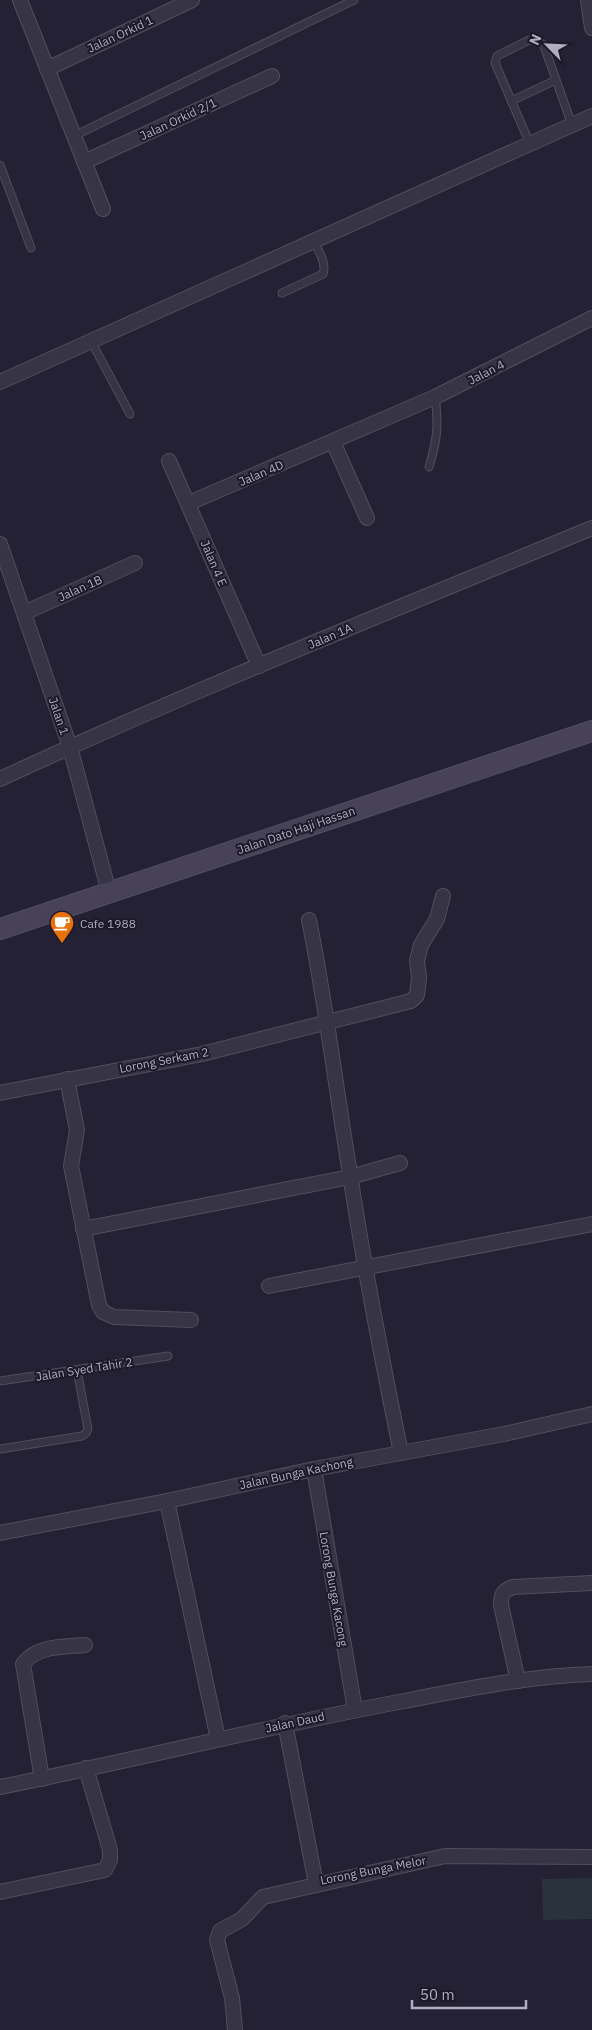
<svg xmlns="http://www.w3.org/2000/svg" width="592" height="2030" viewBox="0 0 592 2030" font-family="'IBM Plex Sans',sans-serif">
<rect width="100%" height="100%" fill="#242134"/>
<polygon fill="#29323d" points="592,1878 592,1919 543,1920 542,1879"/>
<g fill="none" stroke-linecap="round" stroke-linejoin="round">
<defs>
<g id="lane">
<polyline points="511,101 556,80"/>
<polyline points="74,136 354,0"/>
<polyline points="530,144 495,63 497,56 529,40 538,40 544,46 572,125"/>
<polyline points="0,165 31,248"/>
<path d="M282,293L323,274C327,263 318,251 314,241"/>
<polyline points="91,341 130,414"/>
<path d="M429,467C437,441 439,425 435,397"/>
<polyline points="0,1381 168,1356"/>
<polyline points="0,1449 82,1436 86,1433 88,1429 77,1370"/>
</g>
<g id="street">
<polyline points="20,0 103,209"/>
<polyline points="588,0 592,28"/>
<polyline points="47,69 192,0"/>
<polyline points="84,162 272,76"/>
<polyline points="0,382 592,116"/>
<polyline points="333,442 367,518"/>
<polyline points="169,461 259,666"/>
<polyline points="189,503 435,397 592,318"/>
<polyline points="0,544 70,747 109,892"/>
<polyline points="24,613 135,563"/>
<path d="M0,779C195,689 394,610 592,528"/>
<path d="M309,920C326,1004 336,1089 350,1174C364,1267 382,1360 401,1453"/>
<polyline points="67,1079 77,1130 71,1166 99,1305 103,1312 114,1317 191,1320"/>
<polyline points="0,1093 202,1054 411,1001 417,995 419,978 417,961 421,945 437,919 443,896"/>
<polyline points="83,1229 350,1177 400,1163"/>
<polyline points="269,1286 592,1224"/>
<polyline points="314,1469 355,1710"/>
<polyline points="167,1501 218,1739"/>
<polyline points="0,1533 167,1501 314,1469 504,1434 592,1414"/>
<path d="M518,1681L501,1605C501,1594 503,1591 513,1587L592,1583"/>
<polyline points="285,1723 316,1884"/>
<path d="M42,1779L23,1664C37,1645 64,1647 85,1645"/>
<path d="M0,1787C135,1760 269,1726 404,1701C466,1689 529,1676 592,1674"/>
<polyline points="0,1892 105,1870 110,1860 110,1850 86,1768"/>
<polyline points="235,2030 232,1998 217,1940 220,1931 242,1919 263,1897 445,1856 592,1857"/>
</g>
<polyline id="secondary" points="0,929 592,731"/>
</defs>
<use href="#lane" stroke="#524e60" stroke-width="9"/>
<use href="#street" stroke="#524e60" stroke-width="16"/>
<use href="#secondary" stroke="#524e60" stroke-width="22"/>
<use href="#lane" stroke="#373445" stroke-width="7"/>
<use href="#street" stroke="#373445" stroke-width="14"/>
<use href="#secondary" stroke="#474257" stroke-width="20"/>
</g>
<defs>
<symbol id="cafe-pin" viewBox="-11 -11 22 30"><path d="M0 17L-7.5 6A9.5 9.5 0 1 1 7.5 6Z" fill="#e8710a" stroke="#1c1929"/><path d="M-5.5-4.5H6V0H3Q3 3.5 0 3.5H-2.5Q-5.5 3.5-5.5 0ZM3-3.2v2h1.7v-2ZM-6 4.5H4V6H-6Z" fill="#fff"/></symbol>
</defs>
<g fill-rule="evenodd">
<use href="#cafe-pin" x="48" y="909" width="28" height="38"/>
</g>
<g text-anchor="middle" dominant-baseline="central" stroke-width="4" stroke-linejoin="round" paint-order="stroke">
<g font-size="12" fill="#b2aec2" stroke="#1c1929">
<text transform="translate(120 34) rotate(-25)">Jalan Orkid 1</text>
<text transform="translate(178 119) rotate(-25)">Jalan Orkid 2/1</text>
<text transform="translate(486 372) rotate(-27)">Jalan 4</text>
<text transform="translate(261 473) rotate(-23)">Jalan 4D</text>
<text transform="translate(214 563) rotate(67)">Jalan 4 E</text>
<text transform="translate(80 588) rotate(-24)">Jalan 1B</text>
<text transform="translate(330 636) rotate(-23)">Jalan 1A</text>
<text transform="translate(59 716) rotate(71)">Jalan 1</text>
<text transform="translate(296 830) rotate(-19)">Jalan Dato Haji Hassan</text>
<text transform="translate(164 1060) rotate(-11)">Lorong Serkam 2</text>
<text transform="translate(84 1369) rotate(-9)">Jalan Syed Tahir 2</text>
<text transform="translate(296 1473) rotate(-12)">Jalan Bunga Kachong</text>
<text transform="translate(334 1589) rotate(80)">Lorong Bunga Kacong</text>
<text transform="translate(295 1722) rotate(-12)">Jalan Daud</text>
<text transform="translate(373 1870) rotate(-11)">Lorong Bunga Melor</text>
</g>
<g font-size="12" fill="#b2aec2" stroke="#1c1929" text-anchor="start">
<text x="80" y="923">Cafe 1988</text>
</g>
</g>
<g transform="translate(547 45) rotate(294)" stroke="#1c1929" stroke-width="4" paint-order="stroke">
<path d="M0-4L9 19L0 12L-9 19Z" fill="#b2aec2"/>
<text y="-8" font-size="14" font-weight="bold" text-anchor="middle" fill="#b2aec2">N</text>
</g>
<path d="M412 2000v8h114v-8" fill="none" stroke="#b2aec2" stroke-width="2.5"/>
<text x="420" y="2000" font-size="15" fill="#b2aec2" stroke="#1c1929" stroke-width="4" paint-order="stroke">50 m</text>
</svg>
